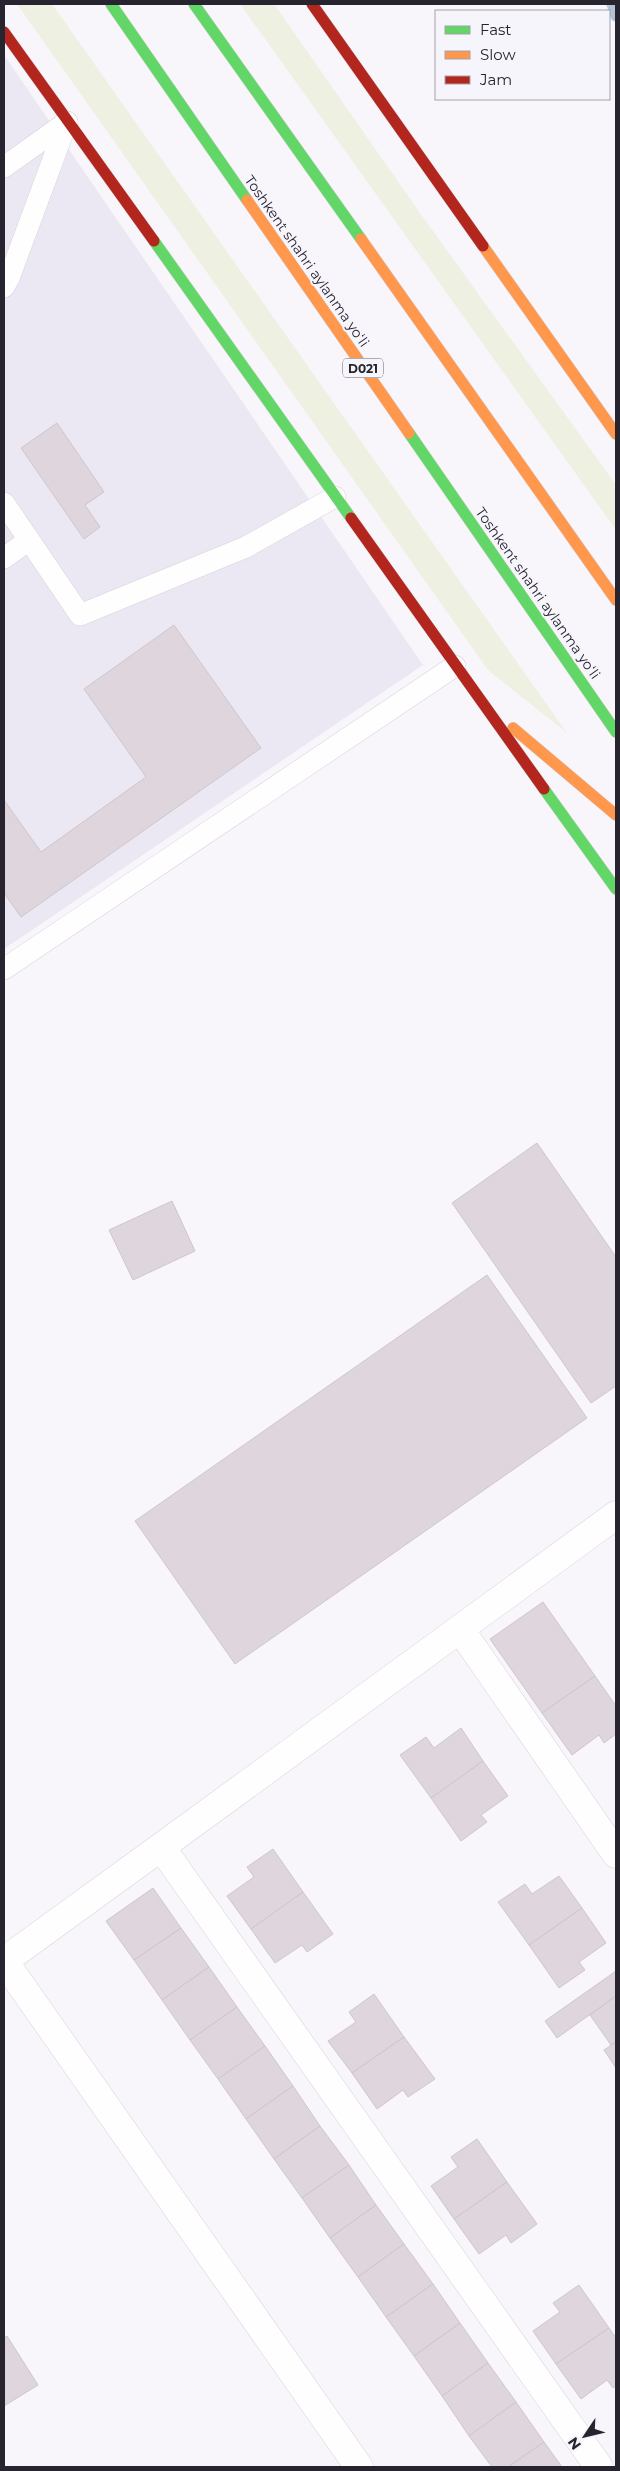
<svg xmlns="http://www.w3.org/2000/svg" width="620" height="2471" viewBox="0 0 620 2471" font-family="Montserrat,sans-serif">
<rect width="100%" height="100%" fill="#f8f6fb"/>
<polygon fill="#ebe8f3" points="4,55 423,665 4,949"/>
<g fill="#eef0e1">
<polygon points="17,4 52,4 567,733 488,670"/>
<polygon points="240,4 274,4 420,213 616,485 616,530"/>
</g>
<g fill="none" stroke-linecap="round" stroke-linejoin="round">
<polyline stroke="#b1c3d5" stroke-width="11" points="612,4 616,16"/>
</g>
<g fill="#ded6dc" stroke="#cec6cc">
<polygon points="57,423 104,492 85,505 100,527 84,539 21,448"/>
<polygon points="174,625 261,748 21,917 4,893 4,800 41,852 146,777 84,689"/>
<polygon points="537,1143 616,1257 616,1386 591,1403 452,1203"/>
<polygon points="172,1201 195,1251 133,1280 109,1230"/>
<polygon points="487,1275 587,1418 235,1664 135,1521"/>
<polygon points="543,1602 595,1676 542,1713 490,1639"/>
<polygon points="595,1676 616,1706 616,1734 604,1743 599,1735 572,1755 542,1713"/>
<polygon points="461,1728 483,1761 431,1798 400,1755 426,1737 434,1748"/>
<polygon points="483,1761 508,1796 481,1815 487,1822 461,1841 431,1798"/>
<polygon points="273,1849 303,1892 251,1929 227,1896 254,1877 247,1867"/>
<polygon points="559,1876 582,1908 529,1945 498,1902 525,1884 532,1894"/>
<polygon points="153,1888 181,1928 134,1960 106,1921"/>
<polygon points="303,1892 333,1934 307,1952 302,1945 275,1963 251,1929"/>
<polygon points="582,1908 606,1943 579,1962 585,1970 559,1988 529,1945"/>
<polygon points="181,1928 209,1967 162,2000 134,1960"/>
<polygon points="209,1967 237,2007 190,2040 162,2000"/>
<polygon points="616,1971 616,1996 557,2038 545,2021"/>
<polygon points="374,1994 404,2037 352,2073 328,2041 356,2022 349,2012"/>
<polygon points="616,1996 616,2042 611,2045 590,2015"/>
<polygon points="237,2007 265,2046 218,2079 190,2040"/>
<polygon points="404,2037 435,2079 408,2097 403,2090 377,2109 352,2073"/>
<polygon points="616,2042 616,2068 604,2050"/>
<polygon points="265,2046 293,2086 246,2119 218,2079"/>
<polygon points="293,2086 320,2126 274,2159 246,2119"/>
<polygon points="320,2126 349,2165 302,2198 274,2159"/>
<polygon points="477,2139 507,2182 454,2219 431,2186 458,2167 451,2157"/>
<polygon points="349,2165 376,2205 330,2238 302,2198"/>
<polygon points="507,2182 537,2224 511,2243 506,2235 479,2254 454,2219"/>
<polygon points="376,2205 404,2244 358,2277 330,2238"/>
<polygon points="404,2244 433,2284 386,2317 358,2277"/>
<polygon points="433,2284 460,2323 414,2356 386,2317"/>
<polygon points="579,2285 609,2328 556,2364 533,2331 560,2312 553,2303"/>
<polygon points="460,2323 488,2363 442,2396 414,2356"/>
<polygon points="609,2328 616,2338 616,2386 613,2388 607,2380 581,2399 556,2364"/>
<polygon points="7,2336 38,2385 4,2406 4,2338"/>
<polygon points="488,2363 516,2402 469,2436 442,2396"/>
<polygon points="516,2402 544,2442 508,2467 492,2467 469,2436"/>
<polygon points="544,2442 562,2467 508,2467"/>
</g>
<g fill="none" stroke-linecap="round" stroke-linejoin="round">
<defs>
<g id="lane">
<polyline points="4,167 67,122"/>
<polyline points="4,287 9,278 67,122"/>
<polyline points="4,503 80,615 246,547 335,497"/>
<polyline points="4,558 29,540"/>
<polyline points="4,969 455,666"/>
</g>
<g id="street">
<polyline points="460,1629 616,1854"/>
<polyline points="161,1847 4,1961 359,2467"/>
<polyline points="599,2467 161,1847 616,1515"/>
</g>
<g id="fast">
<polyline points="111,4 247,200"/>
<polyline points="194,4 361,239"/>
<polyline points="154,241 351,518"/>
<polyline points="409,433 616,732"/>
<polyline points="544,789 616,889"/>
</g>
<g id="slow">
<polyline points="247,200 409,433"/>
<polyline points="361,239 616,600"/>
<polyline points="483,246 616,434"/>
<polyline points="513,728 616,815"/>
</g>
<g id="jam">
<polyline points="312,4 483,246"/>
<polyline points="4,32 154,241"/>
<polyline points="351,518 544,789"/>
</g>
</defs>
<use href="#lane" stroke="#d7d3dc" stroke-width="22"/>
<use href="#street" stroke="#d7d3dc" stroke-width="29"/>
<use href="#fast" stroke="#d7d3dc" stroke-width="12"/>
<use href="#slow" stroke="#d7d3dc" stroke-width="12"/>
<use href="#jam" stroke="#d7d3dc" stroke-width="12"/>
<use href="#lane" stroke="#fefefe" stroke-width="21"/>
<use href="#street" stroke="#fefefe" stroke-width="28"/>
<use href="#fast" stroke="#63d668" stroke-width="11"/>
<use href="#slow" stroke="#ff974d" stroke-width="11"/>
<use href="#jam" stroke="#b3261e" stroke-width="11"/>
</g>
<g text-anchor="middle" dominant-baseline="central" stroke-width="4" stroke-linejoin="round" paint-order="stroke">
<rect fill="#f7f5fc" stroke="#65626c" stroke-width="1" x="343" y="358.5" width="40" height="19" rx="4"/>
<g font-size="12" font-weight="bold" fill="#27232f">
<text x="363" y="368">D021</text>
</g>
<g font-size="14" fill="#27232f" stroke="#f7f5fc">
<text transform="translate(307 261) rotate(55)">Toshkent shahri aylanma yoʻli</text>
<text transform="translate(538 593) rotate(55)">Toshkent shahri aylanma yoʻli</text>
</g>
</g>
<rect width="620" height="2471" fill="none" stroke="#27232f" stroke-width="10"/>
<rect x="435" y="10" width="175" height="90" fill="#f7f5fc" stroke="#a4a1aa"/>
<rect x="445" y="26" width="25" height="8" fill="#63d668" stroke="#a4a1aa"/>
<text x="480" y="35" font-size="15" fill="#27232f">Fast</text>
<rect x="445" y="51" width="25" height="8" fill="#ff974d" stroke="#a4a1aa"/>
<text x="480" y="60" font-size="15" fill="#27232f">Slow</text>
<rect x="445" y="76" width="25" height="8" fill="#b3261e" stroke="#a4a1aa"/>
<text x="480" y="85" font-size="15" fill="#27232f">Jam</text>
<g transform="translate(585 2436) rotate(235)" stroke="#f7f5fc" stroke-width="4" paint-order="stroke">
<path d="M0-4L9 19L0 12L-9 19Z" fill="#27232f"/>
<text y="-8" font-size="14" font-weight="bold" text-anchor="middle" fill="#27232f">N</text>
</g>
</svg>
